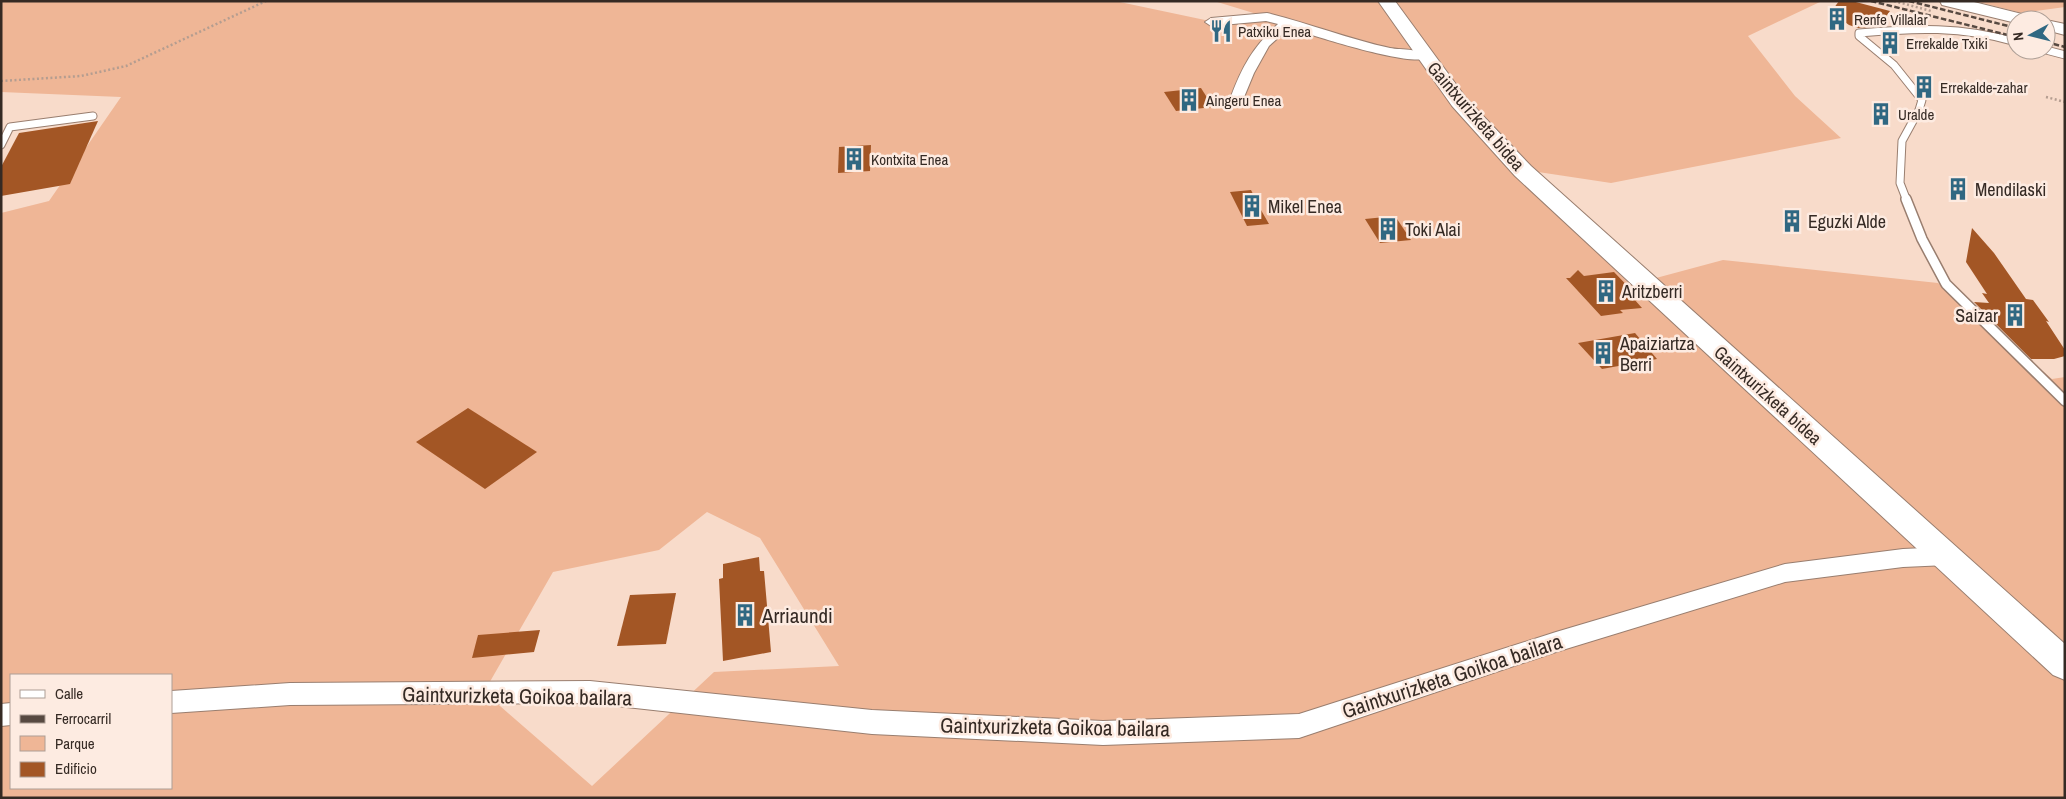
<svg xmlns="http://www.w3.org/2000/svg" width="2066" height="799" viewBox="0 0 2066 799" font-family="'Archivo Narrow',sans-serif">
<rect width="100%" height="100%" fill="#f8dbca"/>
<g fill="#efb696" fill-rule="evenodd">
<path d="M1,1H1115L1205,20L1260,15L1214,1H1822L1748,36L1795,96L1841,138L1611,183L1525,170L1630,285L1723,260L1938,283L2052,379L2065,377V798H1V213L49,201L121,97L1,92ZM707,512L760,538L839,666L714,672L592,786L484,692L553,572L659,550ZM11,675H171V788H11Z"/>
<polygon points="1975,1 2065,1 2065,7 2022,13"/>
</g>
<g fill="#a35625">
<polygon points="1839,1 1852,1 1890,11 1879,26 1858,28 1849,25 1831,12"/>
<polygon points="1201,88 1213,107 1176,111 1164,92"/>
<polygon points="98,121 70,184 1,196 1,167 19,133"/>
<polygon points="871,145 870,171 838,173 839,147"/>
<polygon points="1251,190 1261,210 1269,224 1247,226 1230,192"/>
<polygon points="1395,216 1411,240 1380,243 1365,219"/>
<polygon points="1972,228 1994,253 2026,299 2033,300 2049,322 2046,321 2065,350 2065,356 2054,359 2031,359 1974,302 1989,303 1982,293 1987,294 1966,262"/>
<polygon points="1578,270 1584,276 1614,272 1640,299 1634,299 1642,308 1620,310 1623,313 1601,316 1566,278 1570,278"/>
<polygon points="1635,333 1657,359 1602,369 1578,343"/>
<polygon points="468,408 537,452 485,489 416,442"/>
<polygon points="759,557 760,571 764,571 771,652 723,661 719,579 723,578 723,564"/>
<polygon points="676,593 666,644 617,646 630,595"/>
<polygon points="540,630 534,652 472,658 478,635"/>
</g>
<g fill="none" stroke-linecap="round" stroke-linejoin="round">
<defs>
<g id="lane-far1">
<polyline points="2046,50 2065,55"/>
<polyline points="1,145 10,127 93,116"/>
<path d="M1907,201L1900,183L1902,141L1919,110L1922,100L1894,65L1859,36V33C1915,28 1961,26 2016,42"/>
</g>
<polyline id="lane" points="1906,199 1922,239 1946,284 2065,401"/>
<g id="street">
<path d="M1267,13C1308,23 1348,39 1390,48C1400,50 1426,49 1431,56C1419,71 1310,34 1289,28L1269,46L1254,73L1242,102H1232L1230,99C1242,67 1252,48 1278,24L1266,21L1211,26L1205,22L1211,18Z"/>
<polygon points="1947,547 1955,550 1958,556 1955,562 1947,565 1903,567 1785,582 1556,652 1299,738 1103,745 872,734 590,703 290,705 171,713 171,691 290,683 590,681 872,710 1103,721 1299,714 1556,632 1785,564 1903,549"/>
<polygon points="11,703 11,725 1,726 1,704"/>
</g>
<polygon id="secondary" points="1378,1 1395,1 1466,98 1531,166 2065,644 2065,680 2053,675 1515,176 1452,106"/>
<g id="primary">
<polygon points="1940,1 1970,1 2030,16 2033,20 2016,20 2016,23 1942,5"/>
<polygon points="2045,20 2046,20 2065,24 2065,35 2046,30"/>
</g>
</defs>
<use href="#lane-far1" stroke="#997e6f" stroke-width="9"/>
<use href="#lane" stroke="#997e6f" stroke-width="12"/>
<use href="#street" stroke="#997e6f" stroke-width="2"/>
<use href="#secondary" stroke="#997e6f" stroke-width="2"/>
<use href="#primary" stroke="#997e6f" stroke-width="2"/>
<g stroke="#b49d90" stroke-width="2.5" stroke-dasharray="2 2.5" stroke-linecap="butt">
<polyline points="1894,1 1931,11"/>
<polyline points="1,81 81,76 126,66 266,1"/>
<polyline points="2046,97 2065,102"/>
</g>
<use href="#lane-far1" stroke="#fff" stroke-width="7"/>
<use href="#lane" stroke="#fff" stroke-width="9"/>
<use href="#street" fill="#fff" fill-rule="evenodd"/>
<use href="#secondary" fill="#fff" fill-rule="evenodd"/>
<use href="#primary" fill="#fff" fill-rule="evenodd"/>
<g stroke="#574941" stroke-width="2.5" stroke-dasharray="5.5 2.5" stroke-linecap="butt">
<polyline points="1871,1 2016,37"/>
<polyline points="1909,1 2016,28"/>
<polyline points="2046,42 2065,47"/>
</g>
</g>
<defs>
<symbol id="building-bare" viewBox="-9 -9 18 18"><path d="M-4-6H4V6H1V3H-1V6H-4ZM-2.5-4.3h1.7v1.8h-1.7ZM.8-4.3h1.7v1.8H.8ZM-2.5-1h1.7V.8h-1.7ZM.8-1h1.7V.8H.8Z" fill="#306882" stroke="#fdebe1" stroke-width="2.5" paint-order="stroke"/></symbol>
<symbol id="restaurant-bare" viewBox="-9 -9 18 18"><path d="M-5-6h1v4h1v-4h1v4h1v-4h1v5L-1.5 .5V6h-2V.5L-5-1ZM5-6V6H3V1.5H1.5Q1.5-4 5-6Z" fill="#306882" stroke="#fdebe1" stroke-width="2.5" paint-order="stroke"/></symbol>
</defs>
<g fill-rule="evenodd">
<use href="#building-bare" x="1821" y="3" width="32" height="32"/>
<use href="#restaurant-bare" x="1205" y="15" width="32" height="32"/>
<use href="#building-bare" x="1874" y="27" width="32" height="32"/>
<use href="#building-bare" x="1908" y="71" width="32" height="32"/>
<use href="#building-bare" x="1173" y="84" width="32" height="32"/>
<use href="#building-bare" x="1865" y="98" width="32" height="32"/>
<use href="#building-bare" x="838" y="143" width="32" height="32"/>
<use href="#building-bare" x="1942" y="173" width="32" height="32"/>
<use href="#building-bare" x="1236" y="190" width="32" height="32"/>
<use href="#building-bare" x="1776" y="205" width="32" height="32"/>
<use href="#building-bare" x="1372" y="213" width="32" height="32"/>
<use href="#building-bare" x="1590" y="275" width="32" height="32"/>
<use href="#building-bare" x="1999" y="299" width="32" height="32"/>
<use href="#building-bare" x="1587" y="337" width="32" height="32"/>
<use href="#building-bare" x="729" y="599" width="32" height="32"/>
</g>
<g text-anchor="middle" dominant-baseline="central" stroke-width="5" stroke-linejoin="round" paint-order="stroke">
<g font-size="15" fill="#352a24" stroke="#fdebe1" text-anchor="start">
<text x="1854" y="19">Renfe Villalar</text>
<text x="1238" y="31">Patxiku Enea</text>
<text x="1906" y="43">Errekalde Txiki</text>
<text x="1940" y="87">Errekalde-zahar</text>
<text x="1206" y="100">Aingeru Enea</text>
<text x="1898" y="114">Uralde</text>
<text x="871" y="159">Kontxita Enea</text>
</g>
<g font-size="18" fill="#352a24" stroke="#fdebe1">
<text transform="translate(1476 116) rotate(49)">Gaintxurizketa bidea</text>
<text transform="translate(1768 395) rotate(42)">Gaintxurizketa bidea</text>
</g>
<g font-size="18" fill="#352a24" stroke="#fdebe1" text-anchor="start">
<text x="1975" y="189">Mendilaski</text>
<text x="1268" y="206">Mikel Enea</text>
<text x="1808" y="221">Eguzki Alde</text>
<text x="1405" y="229">Toki Alai</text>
<text x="1622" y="291">Aritzberri</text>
<text x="1998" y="315" text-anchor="end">Saizar</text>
<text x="1620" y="343">Apaiziartza<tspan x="1620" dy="21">Berri</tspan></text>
</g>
<g font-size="21" fill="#352a24" stroke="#fdebe1" text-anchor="start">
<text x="762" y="615">Arriaundi</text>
</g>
<g font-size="21" fill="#352a24" stroke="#fdebe1">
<text transform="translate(1452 676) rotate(-18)">Gaintxurizketa Goikoa bailara</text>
<text transform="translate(517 696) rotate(1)">Gaintxurizketa Goikoa bailara</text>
<text transform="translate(1055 727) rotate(1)">Gaintxurizketa Goikoa bailara</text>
</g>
</g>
<rect width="2066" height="799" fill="none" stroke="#352a24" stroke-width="5"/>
<rect x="10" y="674" width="162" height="115" fill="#fdebe1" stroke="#ad9e95"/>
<rect x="20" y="690" width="25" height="8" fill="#ffffff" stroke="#ad9e95"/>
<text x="55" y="699" font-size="15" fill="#352a24">Calle</text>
<rect x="20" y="715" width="25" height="8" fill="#574941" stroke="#ad9e95"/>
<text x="55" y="724" font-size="15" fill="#352a24">Ferrocarril</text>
<rect x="20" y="736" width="25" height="15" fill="#efb696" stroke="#ad9e95"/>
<text x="55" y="749" font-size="15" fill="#352a24">Parque</text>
<rect x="20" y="762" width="25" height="15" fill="#a35625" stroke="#ad9e95"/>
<text x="55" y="774" font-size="15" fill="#352a24">Edificio</text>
<g transform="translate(2031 35) rotate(263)"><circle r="24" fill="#fdebe1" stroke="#ad9e95"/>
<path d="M0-4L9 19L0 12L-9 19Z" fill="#306882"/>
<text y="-8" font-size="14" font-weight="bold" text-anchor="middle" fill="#352a24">N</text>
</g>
</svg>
